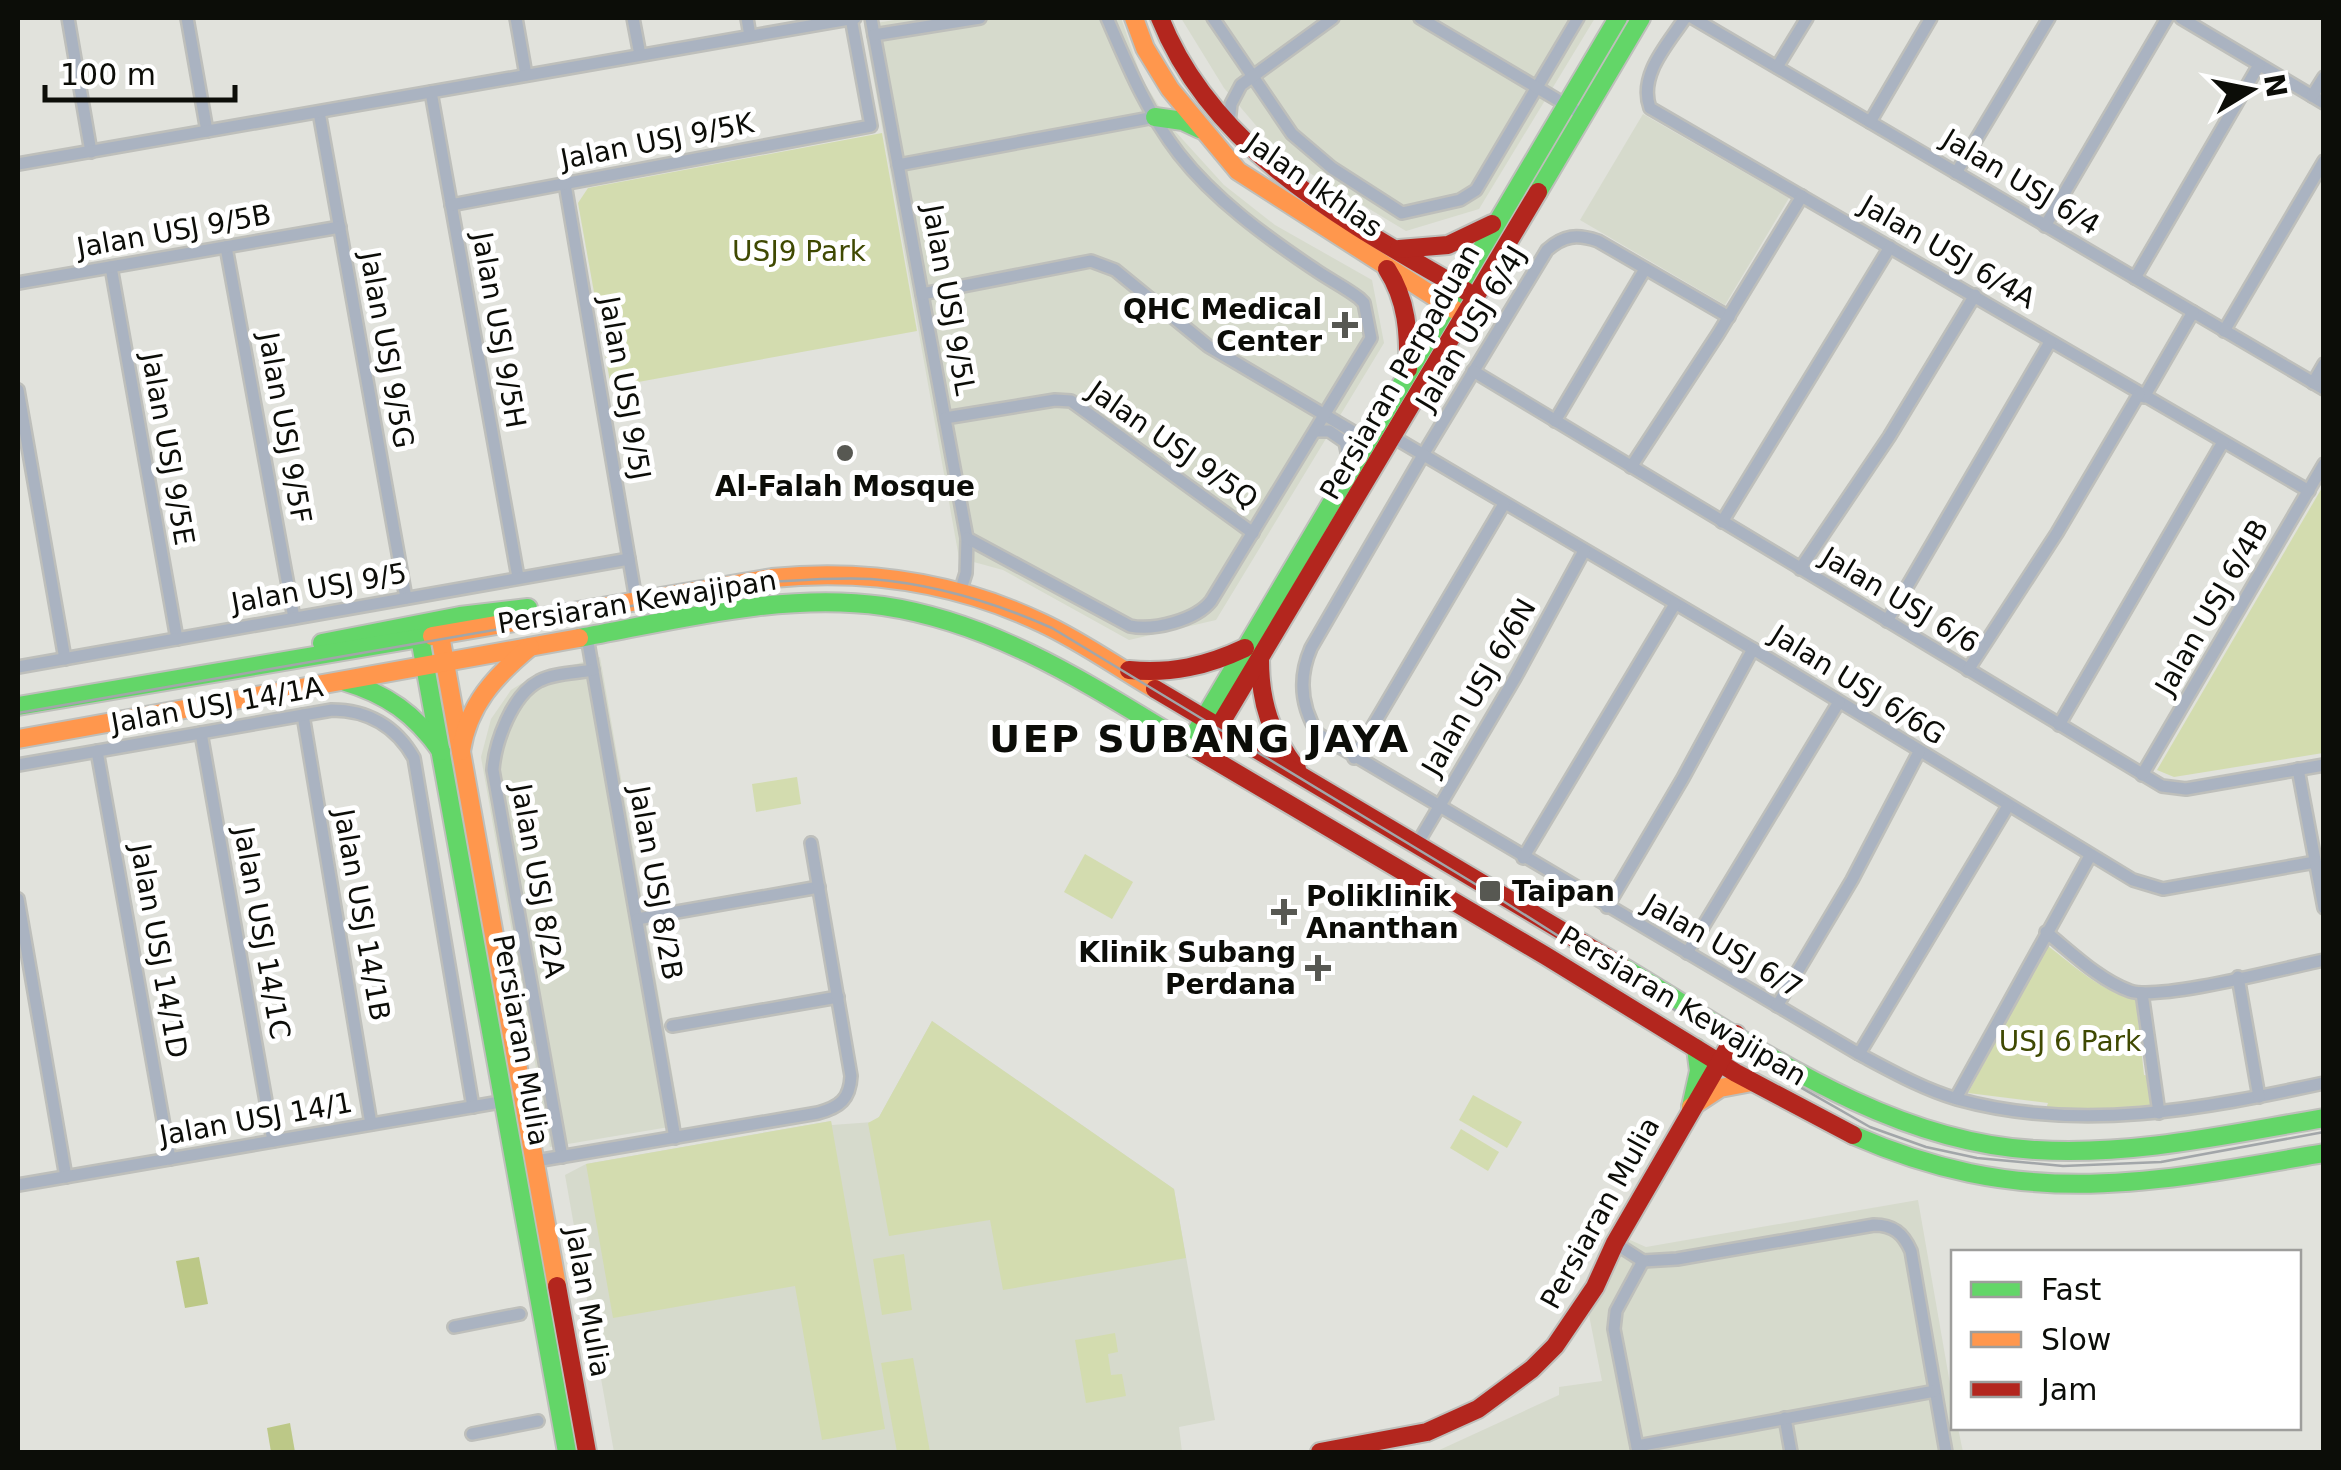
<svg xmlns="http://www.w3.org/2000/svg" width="2341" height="1470" viewBox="0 0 2341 1470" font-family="'DejaVu Sans',sans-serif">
<rect width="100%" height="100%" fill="#e1e2dc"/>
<g fill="#d6dacc">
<polygon points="907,18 1121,18 1142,79 1174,130 1224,185 1275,225 1372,280 1384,343 1216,620 1129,640 1003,570 959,558 864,25"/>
<polygon points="1181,18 1595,18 1479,209 1406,231 1303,169 1271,143 1224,88"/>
<polygon points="1643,114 1789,198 1725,305 1580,220"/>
<polygon points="600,657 681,1125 550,1147 481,757 491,719 511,690 532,677"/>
<polygon points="932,1021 1174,1189 1215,1420 1179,1427 1182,1452 614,1452 565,1175 586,1164 831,1121 832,1125 873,1122 879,1117"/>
<polygon points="1918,1200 1953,1401 1954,1428 1958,1428 1963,1452 1435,1452 1559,1395 1559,1387 1602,1381 1588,1310 1630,1240 1646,1247"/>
</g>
<g fill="#d3dcaf">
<polygon points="882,133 917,331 611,387 578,203 588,188"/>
<polygon points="2323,486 2323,753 2174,777 2157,770"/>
<polygon points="797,777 801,804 756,812 752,784"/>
<polygon points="1085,854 1133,882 1112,919 1064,892"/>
<path d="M2047,945C2075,967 2101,991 2136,1000L2144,1075L2150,1076L2153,1111L2076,1112L2046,1109L2048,1103L1968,1093Z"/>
<polygon points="932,1021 1174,1189 1186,1258 1003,1290 990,1220 889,1236 868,1123 879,1117"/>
<polygon points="1473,1095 1522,1122 1507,1148 1459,1120"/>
<polygon points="831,1121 885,1429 822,1440 795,1286 613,1318 586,1164"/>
<polygon points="1461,1129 1499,1152 1488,1171 1450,1148"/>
<polygon points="904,1254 912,1310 882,1315 873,1259"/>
<polygon points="1115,1333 1118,1352 1108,1354 1111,1375 1122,1374 1126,1396 1086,1403 1075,1340"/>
<polygon points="913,1358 930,1452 897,1452 881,1363"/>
</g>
<g fill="#bcc887">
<polygon points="199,1257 208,1304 185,1308 176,1261"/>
<polygon points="290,1423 295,1452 271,1452 267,1428"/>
</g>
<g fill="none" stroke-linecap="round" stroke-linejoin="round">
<defs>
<g id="street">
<polyline points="68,18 91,152"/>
<polyline points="187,18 207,131"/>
<polyline points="516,18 526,75"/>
<polyline points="633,18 640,55"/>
<polyline points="747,18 750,36"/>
<polyline points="871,18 967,538 966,573 960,592"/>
<polyline points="1213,18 1292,134 1332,168 1402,213 1460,200 1476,190 1578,18"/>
<polyline points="1420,18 1583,115"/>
<path d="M1685,18C1668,44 1638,75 1650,108L2309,491"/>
<polyline points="1693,18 2324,389"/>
<polyline points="2181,18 2324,103"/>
<polyline points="874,35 980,18"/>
<polyline points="1777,67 1807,18"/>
<polyline points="431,92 518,577"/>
<polyline points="2312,96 2324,77"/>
<polyline points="319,112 406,598"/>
<polyline points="1870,122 1931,18"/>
<polyline points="1229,123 1231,104 1241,85 1333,18"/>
<polyline points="18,164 855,18"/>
<polyline points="898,165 1155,117"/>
<polyline points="1956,173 2049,18"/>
<polyline points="565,184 636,600"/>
<polyline points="451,205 871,126 851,18"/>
<polyline points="2045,226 2167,18"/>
<polyline points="226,247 294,618"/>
<polyline points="111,267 177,639"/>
<polyline points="2135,278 2259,65"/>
<polyline points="18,283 340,227"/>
<polyline points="922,294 1091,261 1115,270 1208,346 1367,440"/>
<path d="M1729,317L1598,241C1577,234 1564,235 1547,250L1423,455L1311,648C1298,678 1301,707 1318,734L1859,1054C1891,1071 1923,1089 1957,1099C2079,1133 2203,1109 2324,1083"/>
<polyline points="2224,331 2324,161"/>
<polyline points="1473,371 2162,786 2186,789 2324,765"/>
<polyline points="2313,383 2324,364"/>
<polyline points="18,390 65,659"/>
<polyline points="2144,397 2193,312"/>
<polyline points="945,418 1055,400 1071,401 1253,533"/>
<polyline points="1555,421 1645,269"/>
<polyline points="1315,431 1329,431 1345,442 1350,466"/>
<polyline points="1395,438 1753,649 2133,880 2163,889 2315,862"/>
<polyline points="1631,467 1718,334 1802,196"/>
<polyline points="1722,522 1890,247"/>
<path d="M967,538L1130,626C1154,631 1196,620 1211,601L1371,338L1364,303L1359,298C1345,287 1328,279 1314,269C1266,237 1214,199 1179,154C1147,113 1127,64 1107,18"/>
<polyline points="1800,569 1889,437 1975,295"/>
<polyline points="1887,621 2050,342"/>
<polyline points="587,637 675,1138"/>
<polyline points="18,667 629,559"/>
<polyline points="1968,670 2057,533 2139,394"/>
<polyline points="303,715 371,1124"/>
<polyline points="2059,725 2223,442"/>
<polyline points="201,733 273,1141"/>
<polyline points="97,751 170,1159"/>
<polyline points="1354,758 1504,504"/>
<path d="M18,765L332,710C367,710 396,726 414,758L473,1107"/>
<polyline points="2298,769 2324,908"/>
<polyline points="2142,775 2324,464"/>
<polyline points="1416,846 1515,678 1584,551"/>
<polyline points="1523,858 1675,604"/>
<polyline points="18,899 66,1177"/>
<polyline points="1607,907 1683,778 1753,649"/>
<polyline points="637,919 819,887"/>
<path d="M2046,932C2071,952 2099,980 2130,991C2160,1001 2285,968 2324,960"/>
<polyline points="1687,953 1839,702"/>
<polyline points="2238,977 2259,1097"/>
<polyline points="2142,993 2159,1113"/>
<polyline points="1777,1006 1852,880 1919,752"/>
<polyline points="672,1026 838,997"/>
<polyline points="1859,1054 2008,806"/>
<polyline points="1956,1098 2090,856"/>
<path d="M562,1157L493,770C495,742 512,695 539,681C553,673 577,673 593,670"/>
<path d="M536,1161L818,1113C840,1107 850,1099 851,1076L811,843"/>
<polyline points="18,1185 506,1101"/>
<path d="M1615,1243L1643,1261L1677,1259L1874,1225C1893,1225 1903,1233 1911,1251L1946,1452"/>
<polyline points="454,1327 520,1314"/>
<polyline points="1785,1418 1791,1452"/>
<polyline points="472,1434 538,1421"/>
<polyline points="1637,1446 1935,1391"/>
<polyline points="1638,1452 1614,1329 1616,1311 1643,1261"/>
</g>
<g id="fast">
<polyline points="1155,117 1183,121 1200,129"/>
<polyline points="1538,192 1641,18"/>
<polyline points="420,638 567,1452"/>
<path d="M579,638C677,620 782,592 883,606C999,623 1096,689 1194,748"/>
<polyline points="322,643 460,616 528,608"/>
<path d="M343,681C387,694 415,714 441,751"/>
<polyline points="18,706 432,636"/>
<polyline points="1189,744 1618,18"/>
<path d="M1621,966C1749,1042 1882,1142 2036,1150C2133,1156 2229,1134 2324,1118"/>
<polyline points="1691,1107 1699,1071 1696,1048"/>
<path d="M1853,1135C2024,1210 2148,1184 2324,1153"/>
</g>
<g id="slow">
<polyline points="1134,18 1145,48 1170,89 1238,171 1455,310"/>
<polyline points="440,635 557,1286"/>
<path d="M432,636L772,578C866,569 956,582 1042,623C1081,641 1117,667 1155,689"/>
<polyline points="18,739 579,638"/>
<path d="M461,751C468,705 495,676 530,647"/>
<polyline points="1691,1107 1720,1088 1752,1082"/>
</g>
<g id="jam">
<path d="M1160,18C1213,152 1349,223 1466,291"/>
<polyline points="1399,249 1448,245 1492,224"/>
<path d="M1387,269C1407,300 1409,333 1408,369"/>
<path d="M1260,660C1260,703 1271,735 1297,769"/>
<path d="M1129,670C1171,674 1207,666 1245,648"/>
<polyline points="1155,689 1621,966"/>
<polyline points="1194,748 1546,956 1736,1073 1853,1135"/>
<polyline points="1203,753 1538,192"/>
<polyline points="557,1286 587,1452"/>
<polyline points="1320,1452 1427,1432 1478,1409 1532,1369 1555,1346 1595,1287 1615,1243 1736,1034"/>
</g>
</defs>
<use href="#street" stroke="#bebfbb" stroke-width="16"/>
<use href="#fast" stroke="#bebfbb" stroke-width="22"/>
<use href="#slow" stroke="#bebfbb" stroke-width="22"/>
<use href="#jam" stroke="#bebfbb" stroke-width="22"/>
<use href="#street" stroke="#aab3c1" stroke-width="11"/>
<use href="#fast" stroke="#63d668" stroke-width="18"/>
<use href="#slow" stroke="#ff974d" stroke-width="18"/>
<use href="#jam" stroke="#b3261e" stroke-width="18"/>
<path stroke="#a2a6a9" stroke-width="2.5" d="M18,713L769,582C803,580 837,577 871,579C933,584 996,603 1052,628L1495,896L1770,1070L1870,1127L1926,1147L1977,1158L2063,1166L2161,1162L2324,1132"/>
</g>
<g fill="#575852" stroke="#fff" stroke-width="4">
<path d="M1340 310h10v10h10v10h-10v10h-10v-10h-10v-10h10z"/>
<circle cx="845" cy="453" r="10"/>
<rect x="1478" y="879" width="24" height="24" rx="5"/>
<path d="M1279 897h10v10h10v10h-10v10h-10v-10h-10v-10h10z"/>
<path d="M1313 953h10v10h10v10h-10v10h-10v-10h-10v-10h10z"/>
</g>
<g text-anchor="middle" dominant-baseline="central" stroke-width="10" stroke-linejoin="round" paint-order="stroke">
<g font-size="28" fill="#0c0d08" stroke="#fff">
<text transform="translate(657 141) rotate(-11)">Jalan USJ 9/5K</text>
<text transform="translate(2021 182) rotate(31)">Jalan USJ 6/4</text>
<text transform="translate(1314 185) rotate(35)">Jalan Ikhlas</text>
<text transform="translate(174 231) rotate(-10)">Jalan USJ 9/5B</text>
<text transform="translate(1948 252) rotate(30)">Jalan USJ 6/4A</text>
<text transform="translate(949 300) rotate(80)">Jalan USJ 9/5L</text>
<text transform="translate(1471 328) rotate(-59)">Jalan USJ 6/4J</text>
<text transform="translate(499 330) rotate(80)">Jalan USJ 9/5H</text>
<text transform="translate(387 350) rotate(80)">Jalan USJ 9/5G</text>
<text transform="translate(1400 372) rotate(-60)">Persiaran Perpaduan</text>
<text transform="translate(625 388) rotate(80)">Jalan USJ 9/5J</text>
<text transform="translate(285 428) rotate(80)">Jalan USJ 9/5F</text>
<text transform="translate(1173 445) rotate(35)">Jalan USJ 9/5Q</text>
<text transform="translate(168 449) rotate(80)">Jalan USJ 9/5E</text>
<text transform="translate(319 588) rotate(-10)">Jalan USJ 9/5</text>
<text transform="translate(1900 600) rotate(31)">Jalan USJ 6/6</text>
<text transform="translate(637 602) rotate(-9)">Persiaran Kewajipan</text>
<text transform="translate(2212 607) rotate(-60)">Jalan USJ 6/4B</text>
<text transform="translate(1858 685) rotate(32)">Jalan USJ 6/6G</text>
<text transform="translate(1479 687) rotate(-60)">Jalan USJ 6/6N</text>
<text transform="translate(217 705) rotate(-10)">Jalan USJ 14/1A</text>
<text transform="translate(538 881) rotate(80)">Jalan USJ 8/2A</text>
<text transform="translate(656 883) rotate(80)">Jalan USJ 8/2B</text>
<text transform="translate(362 915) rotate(80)">Jalan USJ 14/1B</text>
<text transform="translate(262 933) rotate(80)">Jalan USJ 14/1C</text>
<text transform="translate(1723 946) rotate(30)">Jalan USJ 6/7</text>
<text transform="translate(159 951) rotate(80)">Jalan USJ 14/1D</text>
<text transform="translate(1683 1006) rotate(31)">Persiaran Kewajipan</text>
<text transform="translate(521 1040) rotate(80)">Persiaran Mulia</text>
<text transform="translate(256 1119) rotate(-10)">Jalan USJ 14/1</text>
<text transform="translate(1600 1213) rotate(-61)">Persiaran Mulia</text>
<text transform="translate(588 1302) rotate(80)">Jalan Mulia</text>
</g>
<g font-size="28" fill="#3f4902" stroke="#fff">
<text x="799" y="251">USJ9 Park</text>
<text x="2070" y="1041">USJ 6 Park</text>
</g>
<g font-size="28" font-weight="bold" fill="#0c0d08" stroke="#fff" text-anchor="end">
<text x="1322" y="309">QHC Medical<tspan x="1322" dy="32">Center</tspan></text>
<text x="845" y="486" text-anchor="middle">Al-Falah Mosque</text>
<text x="1512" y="891" text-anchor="start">Taipan</text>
<text x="1306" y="896" text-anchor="start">Poliklinik<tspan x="1306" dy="32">Ananthan</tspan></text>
<text x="1296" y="952">Klinik Subang<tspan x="1296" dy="32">Perdana</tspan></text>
</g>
<g font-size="38" font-weight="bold" letter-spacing="2.5" fill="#0c0d08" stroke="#fff">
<text x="1200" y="739">UEP SUBANG JAYA</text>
</g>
</g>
<rect width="2341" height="1470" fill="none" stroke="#0c0d08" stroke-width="40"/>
<rect x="1951" y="1250" width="350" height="180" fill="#ffffff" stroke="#9e9e9c" stroke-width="2.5"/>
<rect x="1971" y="1282" width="50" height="15" fill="#63d668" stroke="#9e9e9c" stroke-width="2.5"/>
<text x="2041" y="1300" font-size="30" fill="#0c0d08">Fast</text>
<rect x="1971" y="1332" width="50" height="15" fill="#ff974d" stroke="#9e9e9c" stroke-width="2.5"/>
<text x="2041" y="1350" font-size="30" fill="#0c0d08">Slow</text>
<rect x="1971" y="1382" width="50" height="15" fill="#b3261e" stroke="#9e9e9c" stroke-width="2.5"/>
<text x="2041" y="1400" font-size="30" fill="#0c0d08">Jam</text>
<g transform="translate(2251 90) rotate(80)" stroke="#ffffff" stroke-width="8" paint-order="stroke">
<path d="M0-8L18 38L0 25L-18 38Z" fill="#0c0d08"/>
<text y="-15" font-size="28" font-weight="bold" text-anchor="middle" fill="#0c0d08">N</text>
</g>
<path d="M45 85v15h190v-15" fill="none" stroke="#0c0d08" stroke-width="5"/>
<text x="60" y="85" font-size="30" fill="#0c0d08" stroke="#ffffff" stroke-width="8" paint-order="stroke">100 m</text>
</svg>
